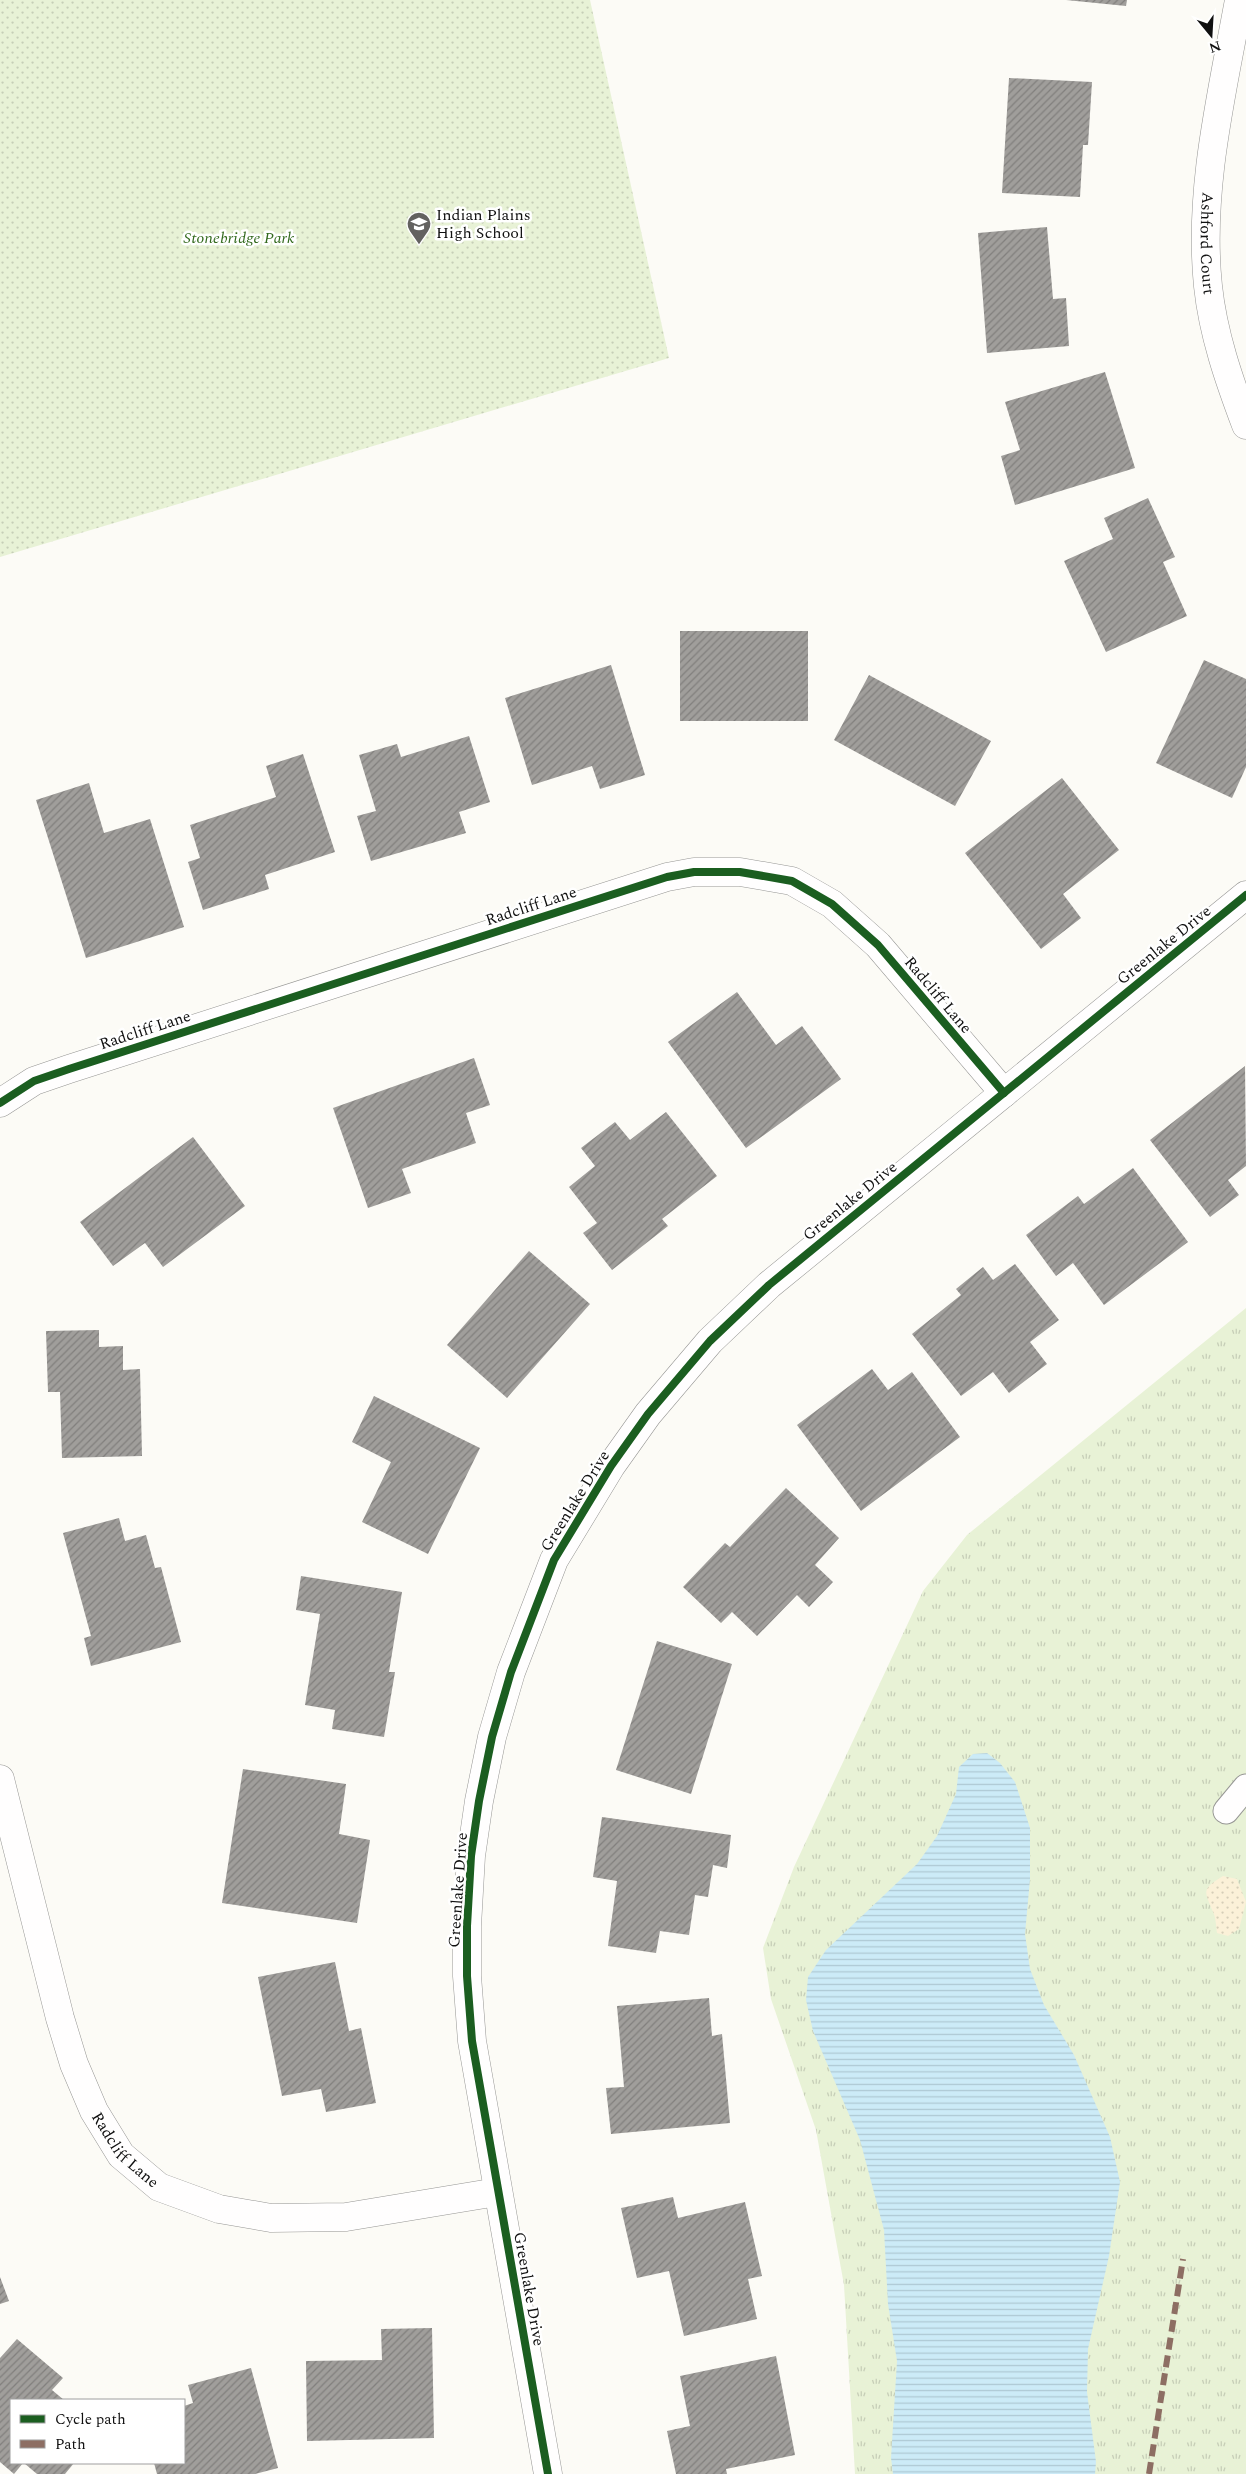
<svg xmlns="http://www.w3.org/2000/svg" width="1246" height="2474" viewBox="0 0 1246 2474" font-family="Spectral,serif">
<defs>
<pattern id="grass-tufts" width="24" height="20" patternUnits="userSpaceOnUse" patternTransform="scale(1.25)"><rect width="24" height="20" fill="#e8f2d6"/><path d="M3 7l-1-3M5 7V3M7 7l1-3M15 17l-1-3M17 17v-4M19 17l1-3" fill="none" stroke="#c6ceb7"/></pattern>
<pattern id="sand-dots" width="8" height="8" patternUnits="userSpaceOnUse" patternTransform="scale(1.25)"><rect width="8" height="8" fill="#fbf1d8"/><path d="M2 2h.1M6 6h.1" fill="none" stroke="#d6ceb8" stroke-width="1.8" stroke-linecap="round"/></pattern>
<pattern id="park-dots" width="8" height="8" patternUnits="userSpaceOnUse" patternTransform="scale(1.25)"><rect width="8" height="8" fill="#e8f2d6"/><path d="M2 2h.1M6 6h.1" fill="none" stroke="#c6ceb7" stroke-width="1.8" stroke-linecap="round"/></pattern>
<pattern id="water-rules" width="6" height="5" patternUnits="userSpaceOnUse" patternTransform="scale(1.25)"><rect width="6" height="5" fill="#ccebf7"/><path d="M0 2.5h6" fill="none" stroke="#aec8d3"/></pattern>
<pattern id="building-hatch" width="6" height="6" patternUnits="userSpaceOnUse" patternTransform="scale(1.25)"><rect width="6" height="6" fill="#a09e9b"/><path d="M-1 1l2-2M0 6l6-6M5 7l2-2" fill="none" stroke="#817f7d"/></pattern>
</defs>
<rect width="100%" height="100%" fill="#fcfbf6"/>
<polygon fill="url(#grass-tufts)" points="1246,1308 1246,2474 855,2474 844,2285 816,2130 771,1999 763,1948 794,1867 923,1591 967,1535"/>
<path fill="url(#sand-dots)" d="M1223,1876L1237,1879L1246,1902L1239,1929L1228,1936L1217,1933C1216,1926 1216,1918 1213,1912C1205,1891 1200,1890 1223,1876Z"/>
<polygon fill="url(#park-dots)" points="0,0 590,0 669,358 0,557"/>
<polygon fill="url(#water-rules)" points="987,1753 1000,1763 1015,1782 1030,1828 1030,1879 1025,1934 1030,1969 1044,2005 1074,2055 1110,2137 1120,2182 1109,2256 1088,2349 1087,2392 1096,2462 1095,2474 893,2474 891,2458 897,2361 888,2304 884,2230 860,2140 813,2031 806,2000 808,1977 826,1950 917,1864 937,1836 956,1794 959,1767 973,1754"/>
<g fill="url(#building-hatch)">
<polygon points="1066,0 1127,0 1126,6"/>
<polygon points="1009,78 1092,82 1088,145 1083,145 1080,197 1002,193"/>
<polygon points="1047,227 1053,299 1066,298 1069,346 987,353 978,233"/>
<polygon points="1105,372 1135,468 1015,505 1001,456 1020,450 1005,402"/>
<polygon points="1148,498 1175,557 1163,562 1187,616 1106,652 1064,561 1113,539 1104,518"/>
<rect x="680" y="631" width="128" height="90"/>
<polygon points="1204,660 1246,679 1246,767 1232,798 1156,763"/>
<polygon points="611,665 645,775 600,789 592,766 532,785 505,698"/>
<polygon points="869,675 991,741 955,806 834,740"/>
<polygon points="469,736 490,802 459,812 466,833 371,861 357,816 376,811 359,755 397,744 401,757"/>
<polygon points="303,754 335,852 265,875 269,889 203,910 188,862 200,858 190,825 276,797 266,766"/>
<polygon points="1062,778 1119,850 1063,894 1081,918 1041,949 965,853"/>
<polygon points="89,783 104,833 150,819 184,927 86,958 36,800"/>
<polygon points="737,992 776,1045 802,1026 841,1079 746,1148 668,1042"/>
<polygon points="474,1058 490,1105 466,1113 476,1143 402,1169 411,1193 368,1208 333,1108"/>
<polygon points="1245,1066 1246,1166 1228,1180 1239,1195 1210,1217 1150,1140"/>
<polygon points="666,1112 717,1176 662,1219 668,1226 612,1270 583,1233 597,1223 569,1187 595,1166 581,1148 615,1122 630,1140"/>
<polygon points="193,1137 245,1206 163,1267 145,1243 113,1266 80,1222"/>
<polygon points="1133,1168 1188,1242 1104,1305 1073,1263 1056,1276 1026,1235 1078,1196 1084,1204"/>
<polygon points="529,1251 590,1304 507,1398 447,1345"/>
<polygon points="1015,1264 1059,1320 1030,1342 1047,1364 1009,1393 993,1372 961,1396 912,1334 961,1295 956,1289 983,1267 993,1280"/>
<polygon points="99,1330 99,1347 123,1346 123,1370 140,1369 142,1456 62,1458 60,1392 48,1392 46,1331"/>
<polygon points="872,1369 888,1390 912,1372 960,1437 861,1511 797,1425"/>
<polygon points="374,1396 480,1448 428,1554 362,1522 391,1462 352,1442"/>
<polygon points="786,1488 839,1538 815,1565 833,1582 809,1607 797,1595 757,1636 732,1612 721,1623 683,1587 725,1543 730,1547"/>
<polygon points="119,1518 125,1541 146,1535 155,1568 161,1567 181,1642 91,1666 84,1638 91,1636 63,1533"/>
<polygon points="301,1576 402,1592 389,1672 395,1672 384,1737 332,1729 335,1710 305,1705 320,1614 296,1610"/>
<polygon points="657,1641 732,1664 691,1794 616,1770"/>
<polygon points="243,1769 346,1784 339,1834 370,1840 357,1923 222,1903"/>
<polygon points="602,1817 731,1835 727,1868 713,1865 708,1897 695,1895 689,1935 660,1931 656,1953 608,1946 617,1881 593,1877"/>
<polygon points="335,1962 349,2031 361,2028 376,2103 326,2112 321,2089 282,2096 258,1977"/>
<polygon points="709,1998 712,2036 722,2034 730,2123 611,2134 606,2088 624,2087 617,2006"/>
<polygon points="673,2197 678,2218 745,2202 762,2276 748,2279 757,2319 684,2336 669,2271 637,2278 621,2208"/>
<polygon points="0,2277 9,2301 0,2304"/>
<polygon points="432,2328 434,2438 307,2441 306,2361 382,2360 381,2329"/>
<polygon points="17,2339 63,2378 52,2390 64,2400 11,2400 11,2463 23,2463 14,2474 0,2462 0,2358"/>
<polygon points="776,2356 795,2455 726,2469 727,2474 676,2474 667,2431 690,2426 680,2376"/>
<polygon points="251,2368 278,2468 255,2474 157,2474 154,2463 184,2463 184,2406 193,2403 188,2385"/>
<polygon points="24,2463 74,2463 65,2474 37,2474"/>
</g>
<g fill="none" stroke-linecap="round" stroke-linejoin="round">
<defs>
<polyline id="lane" points="1226,1811 1246,1787"/>
<g id="street">
<path id="s1" d="M1239,0C1222,94 1198,190 1208,286C1213,334 1229,380 1246,425"/>
<polyline points="0,1103 34,1081 69,1069 667,877 694,872 740,872 792,881 832,904 878,945 1004,1093"/>
<path id="s2" d="M0,1779L60,2018L74,2064L94,2111L121,2155L159,2187L219,2209L271,2218L346,2217L497,2192"/>
<polyline points="548,2474 472,2041 467,1976 467,1926 471,1856 479,1801 492,1737 511,1672 554,1560 611,1466 648,1414 710,1341 769,1285 1246,895"/>
</g>
</defs>
<use href="#lane" stroke="#969694" stroke-width="27"/>
<use href="#street" stroke="#969694" stroke-width="29"/>
<use href="#lane" stroke="#fffefe" stroke-width="25"/>
<use href="#street" stroke="#fffefe" stroke-width="28"/>
<polyline stroke="#8d6e63" stroke-width="6" stroke-dasharray="12 6" stroke-linecap="butt" points="1149,2474 1183,2259"/>
<defs>
<g id="cycleway">
<polyline points="0,1103 34,1081 69,1069 667,877 694,872 740,872 792,881 832,904 878,945 1004,1093"/>
<polyline points="548,2474 472,2041 467,1976 467,1926 471,1856 479,1801 492,1737 511,1672 554,1560 611,1466 648,1414 710,1341 769,1285 1246,895"/>
</g>
</defs>
<use href="#cycleway" stroke="#fff" stroke-width="11"/>
<use href="#cycleway" stroke="#1b5e20" stroke-width="8"/>
</g>
<defs>
<symbol id="school-pin" viewBox="-11 -11 22 30"><path d="M0 17L-7.5 6A9.5 9.5 0 1 1 7.5 6Z" fill="#636260" stroke="#fff"/><path d="M0-5L7-2L0 1L-7-2ZM-4 1L0 2.5L4 1V4Q0 6-4 4Z" fill="#fff"/></symbol>
</defs>
<g fill-rule="evenodd">
<use href="#school-pin" x="405" y="210" width="28" height="38"/>
</g>
<g text-anchor="middle" dominant-baseline="central" stroke-width="5" stroke-linejoin="round" paint-order="stroke">
<g font-size="16" fill="#101010" stroke="#fff" text-anchor="start">
<text x="436" y="215">Indian Plains<tspan x="436" dy="18">High School</tspan></text>
</g>
<g font-size="16" font-style="italic" fill="#336a1e" stroke="#fff">
<text x="239" y="238">Stonebridge Park</text>
</g>
<g font-size="16" fill="#101010" stroke="#fff">
<text stroke="none"><textPath href="#s1" startOffset="246">Ashford Court</textPath></text>
<text transform="translate(531 906) rotate(-18)">Radcliff Lane</text>
<text transform="translate(1164 945) rotate(-39)">Greenlake Drive</text>
<text transform="translate(938 995) rotate(50)">Radcliff Lane</text>
<text transform="translate(145 1030) rotate(-18)">Radcliff Lane</text>
<text transform="translate(850 1201) rotate(-39)">Greenlake Drive</text>
<text transform="translate(575 1501) rotate(-58)">Greenlake Drive</text>
<text transform="translate(458 1890) rotate(-86)">Greenlake Drive</text>
<text stroke="none"><textPath href="#s2" startOffset="396">Radcliff Lane</textPath></text>
<text transform="translate(529 2289) rotate(80)">Greenlake Drive</text>
</g>
</g>
<rect x="10" y="2399" width="175" height="65" fill="#ffffff" stroke="#9f9f9f"/>
<rect x="20" y="2415" width="25" height="8" fill="#1b5e20" stroke="#9f9f9f"/>
<text x="55" y="2424" font-size="15" fill="#101010">Cycle path</text>
<rect x="20" y="2440" width="25" height="8" fill="#8d6e63" stroke="#9f9f9f"/>
<text x="55" y="2449" font-size="15" fill="#101010">Path</text>
<g transform="translate(1211 35) rotate(162)" stroke="#ffffff" stroke-width="4" paint-order="stroke">
<path d="M0-4L9 19L0 12L-9 19Z" fill="#101010"/>
<text y="-8" font-size="14" font-weight="bold" text-anchor="middle" fill="#101010">N</text>
</g>
</svg>
